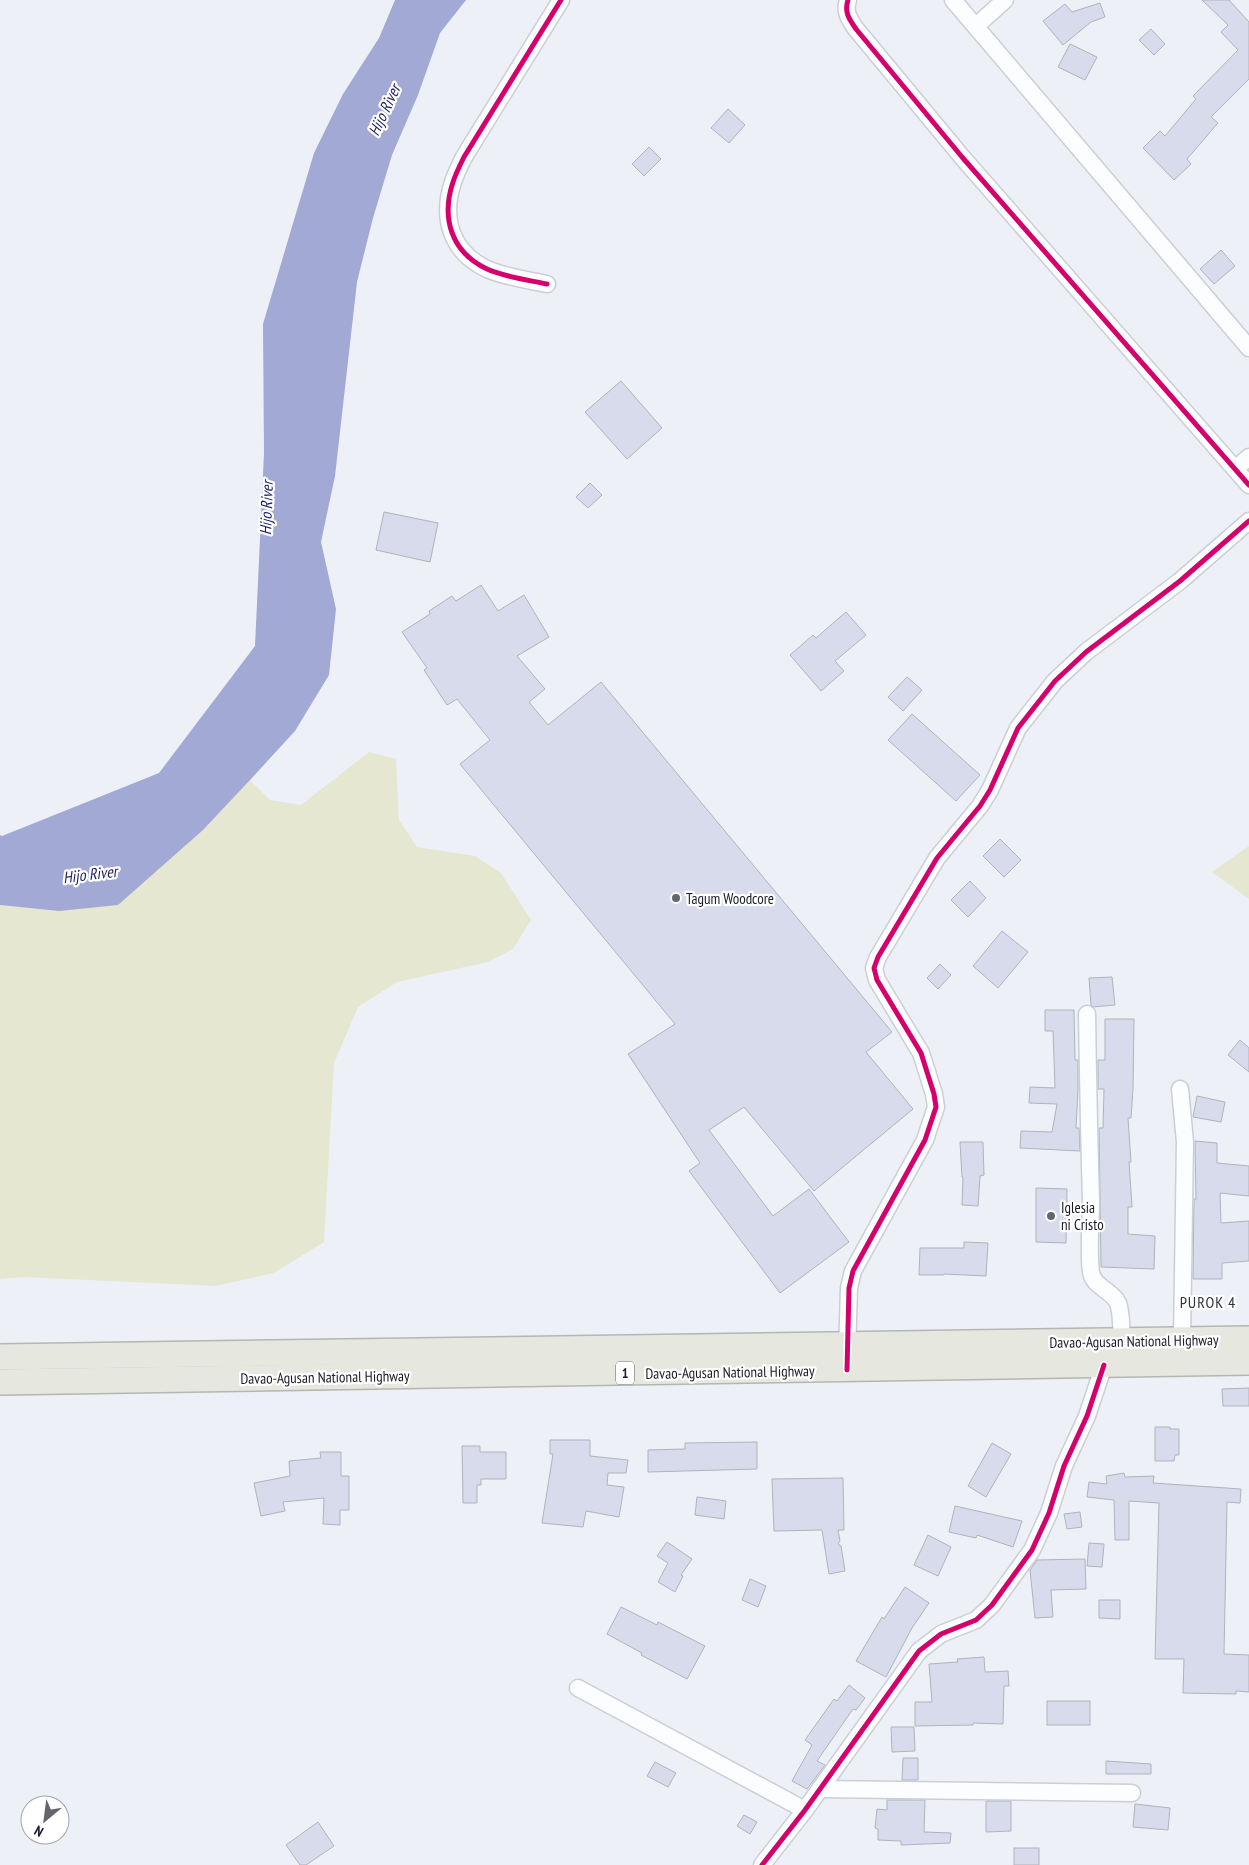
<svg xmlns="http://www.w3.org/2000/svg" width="1249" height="1865" viewBox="0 0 1249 1865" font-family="'PT Sans Narrow',sans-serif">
<rect width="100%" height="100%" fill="#eef0f8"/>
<g fill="#e5e7d1">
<polygon points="369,752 396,759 399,820 417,847 475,856 501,873 531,920 513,949 488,962 397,982 358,1007 334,1063 324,1242 274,1273 216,1286 24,1277 0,1279 0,905 59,911 203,830 250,780 270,800 301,805"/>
<polygon points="1249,846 1249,899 1212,872"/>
</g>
<polygon fill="#a2a9d4" points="395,0 466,0 440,33 418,95 392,155 373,218 357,282 335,476 321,542 336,609 329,675 295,731 250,780 203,830 118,905 59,911 0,905 0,835 2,836 159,773 255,646 264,453 263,324 314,153 343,94 379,38"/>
<g fill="#d8dbeb" stroke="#b1b3bb">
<polygon points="1202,0 1229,0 1249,22 1249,79 1211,117 1218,123 1187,159 1191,164 1174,180 1143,148 1160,131 1165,136 1196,99 1193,96 1238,50 1221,32 1228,25"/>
<polygon points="1100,3 1105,17 1091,22 1063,45 1043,21 1065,4 1072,12"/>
<polygon points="1151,29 1165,44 1154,55 1139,40"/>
<polygon points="1070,44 1097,57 1085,80 1058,67"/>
<polygon points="728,109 745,125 729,143 711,128"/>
<polygon points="649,147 661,159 644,176 632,164"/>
<polygon points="1221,250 1235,266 1214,284 1200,269"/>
<polygon points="621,381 662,428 627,459 585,412"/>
<polygon points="590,483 602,495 588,508 576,497"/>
<polygon points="384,512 438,523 430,562 376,550"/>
<polygon points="481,585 498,611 524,595 549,637 517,656 545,689 529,702 548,725 601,682 892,1032 866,1052 913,1109 814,1191 744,1107 709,1130 773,1216 809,1189 849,1242 780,1293 689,1171 700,1163 628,1054 675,1024 460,764 490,740 457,699 447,705 424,670 427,668 402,632 430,614 429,611 452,596 456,601"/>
<polygon points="846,612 866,635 835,661 844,671 821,691 790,655 813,635 816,638"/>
<polygon points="907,677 922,690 903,711 888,697"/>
<polygon points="912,714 980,775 956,801 888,740"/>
<polygon points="1000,839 1021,860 1004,877 983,856"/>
<polygon points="970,881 986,898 968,917 951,900"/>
<polygon points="1002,931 1028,952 998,988 973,966"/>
<polygon points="940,964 951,975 938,989 927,978"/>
<polygon points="1112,977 1115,1005 1093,1007 1091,1005 1089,978"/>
<polygon points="1045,1010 1074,1010 1075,1060 1078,1060 1078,1089 1076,1128 1079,1128 1080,1151 1020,1148 1021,1131 1052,1132 1057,1104 1029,1103 1030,1087 1055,1088 1053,1031 1045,1031"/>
<polygon points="1105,1019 1134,1019 1133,1089 1131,1118 1128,1118 1131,1162 1129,1162 1132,1207 1128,1207 1128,1234 1155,1236 1154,1269 1101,1267 1099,1128 1103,1128 1104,1089 1098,1089 1098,1060 1105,1060"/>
<polygon points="1240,1040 1249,1048 1249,1072 1228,1055"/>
<polygon points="1197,1096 1225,1102 1221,1122 1193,1117"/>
<polygon points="1195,1141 1217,1143 1217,1163 1249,1166 1249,1196 1220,1193 1221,1223 1249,1221 1249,1261 1222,1263 1222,1279 1193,1279 1194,1199 1196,1199"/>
<polygon points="960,1142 983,1142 984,1175 980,1176 978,1206 962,1205 963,1177 962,1177"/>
<polygon points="1036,1188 1067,1189 1066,1243 1036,1242"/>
<polygon points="964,1242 988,1243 986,1276 944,1274 944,1275 919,1275 920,1248 964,1248"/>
<polygon points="1249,1388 1249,1406 1223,1406 1222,1389"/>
<polygon points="1155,1427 1170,1427 1170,1429 1179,1429 1179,1455 1175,1455 1174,1461 1155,1461"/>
<polygon points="550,1440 590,1440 590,1456 628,1460 626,1473 608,1473 607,1485 624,1487 619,1517 586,1511 583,1527 542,1523 553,1454 550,1454"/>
<polygon points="757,1442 757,1469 648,1472 648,1450 685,1449 685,1443"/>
<polygon points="992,1443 1011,1454 986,1497 968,1486"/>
<polygon points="462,1446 480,1446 480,1452 506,1452 506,1479 481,1479 481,1485 477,1485 477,1503 463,1503"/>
<polygon points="320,1452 341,1452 341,1476 349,1476 349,1510 340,1510 340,1525 323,1524 324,1498 283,1502 285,1511 261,1516 254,1483 290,1476 289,1461 321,1458"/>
<polygon points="1124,1473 1125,1477 1154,1476 1153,1483 1241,1489 1240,1503 1227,1502 1224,1654 1249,1655 1249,1692 1236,1691 1236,1694 1183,1693 1184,1659 1155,1659 1159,1503 1129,1501 1129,1540 1115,1540 1114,1500 1087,1497 1089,1482 1107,1484 1106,1476"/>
<polygon points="843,1478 844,1530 838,1530 840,1541 838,1544 841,1546 845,1571 829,1574 822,1530 774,1531 772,1479"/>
<polygon points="697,1497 726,1501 724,1519 695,1515"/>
<polygon points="955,1506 1022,1521 1013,1547 977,1535 976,1538 949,1532"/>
<polygon points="1080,1512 1082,1527 1067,1529 1064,1514"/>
<polygon points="928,1535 951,1547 938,1576 914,1565"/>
<polygon points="667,1542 692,1559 681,1575 683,1576 675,1592 658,1582 668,1563 657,1556"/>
<polygon points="1089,1543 1104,1544 1102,1567 1087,1566"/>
<polygon points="1085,1559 1086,1589 1051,1590 1053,1617 1035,1618 1030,1570 1037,1560"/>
<polygon points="750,1579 766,1586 758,1607 742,1600"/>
<polygon points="905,1587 929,1603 912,1628 886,1677 856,1661 882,1617 884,1619"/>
<polygon points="1099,1600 1120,1600 1120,1619 1099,1618"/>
<polygon points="621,1607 657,1625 658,1622 705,1646 687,1679 641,1655 642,1653 607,1634"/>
<polygon points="984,1657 985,1672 1008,1671 1009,1686 1004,1686 1003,1724 973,1723 973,1725 915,1726 915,1702 932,1702 929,1664 958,1662 957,1659"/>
<polygon points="849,1685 865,1698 856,1710 853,1709 817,1761 825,1765 807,1789 792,1781 812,1745 805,1740 834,1699 837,1701"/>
<rect x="1047" y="1701" width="43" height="24"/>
<polygon points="891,1727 914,1727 915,1751 892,1752"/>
<polygon points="903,1758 918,1758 918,1780 902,1780"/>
<polygon points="1106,1761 1151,1764 1151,1774 1106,1774"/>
<polygon points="655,1762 676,1773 668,1787 647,1776"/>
<polygon points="887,1800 925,1800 924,1832 951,1833 950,1843 901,1845 901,1841 878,1840 878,1829 875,1828 877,1809 887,1810"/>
<polygon points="986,1801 1011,1801 1011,1831 986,1832"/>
<polygon points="1135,1804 1170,1808 1168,1830 1133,1827"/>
<polygon points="744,1815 757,1822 750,1834 737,1826"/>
<polygon points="318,1822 334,1846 306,1865 300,1865 286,1845"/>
<rect x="1014" y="1848" width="25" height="17"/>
</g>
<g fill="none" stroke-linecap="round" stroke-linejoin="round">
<defs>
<g id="minor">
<path d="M848,0C844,12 849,19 856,29L962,157L1249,485"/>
<polyline points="953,0 1249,348"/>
<polyline points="976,26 1005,0"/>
<path d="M547,284C528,280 505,277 487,269C451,252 441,218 453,182C456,173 460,165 464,157L561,0"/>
<polyline points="1235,469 1249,457"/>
<path d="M1087,1014C1088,1076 1089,1138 1091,1200C1091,1224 1088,1249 1091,1272C1093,1287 1112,1290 1118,1303C1122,1314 1121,1329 1122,1341"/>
<polyline points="1180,1089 1185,1142 1182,1340"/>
<polyline points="847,1353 849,1288 853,1271 925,1140 936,1107 934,1094 921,1053 877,980 874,968 878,957 937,858 980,806 990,790 1018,728 1055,681 1086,652 1180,581 1249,521"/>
<polyline points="578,1688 805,1810"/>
<polyline points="820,1789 1132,1793"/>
<polyline points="762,1865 805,1810 919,1651 941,1634 976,1620 992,1605 1032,1550 1049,1513 1064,1466 1087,1416 1104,1365"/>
</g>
<g id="highway">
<polyline points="0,1357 1249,1339"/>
<polyline points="0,1382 1249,1362"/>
</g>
</defs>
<use href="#minor" stroke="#ccced6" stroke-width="19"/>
<use href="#highway" stroke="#b5b6b1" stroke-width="28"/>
<use href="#minor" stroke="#fcfdfe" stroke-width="16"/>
<use href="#highway" stroke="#e6e7df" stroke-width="25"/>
<defs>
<g id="cycleway">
<path d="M848,0C844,12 849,19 856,29L962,157L1249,485"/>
<path d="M547,284C528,280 505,277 487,269C451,252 441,218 453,182C456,173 460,165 464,157L561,0"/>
<polyline points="847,1370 849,1288 853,1271 925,1140 936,1107 934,1094 921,1053 877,980 874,968 878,957 937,858 980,806 990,790 1018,728 1055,681 1086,652 1180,581 1249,521"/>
<polyline points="762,1865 805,1810 919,1651 941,1634 976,1620 992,1605 1032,1550 1049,1513 1064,1466 1087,1416 1104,1365"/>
</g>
</defs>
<use href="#cycleway" stroke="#fff" stroke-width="8"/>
<use href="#cycleway" stroke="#d6006c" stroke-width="5"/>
</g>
<g fill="#64666e" stroke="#fff" stroke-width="2">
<circle cx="676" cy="898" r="5"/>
<circle cx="1051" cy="1216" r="5"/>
</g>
<g text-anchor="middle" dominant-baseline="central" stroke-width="4.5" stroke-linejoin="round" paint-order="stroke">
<rect fill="#fff" stroke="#5f5f66" stroke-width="1" x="616" y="1361.5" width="18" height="23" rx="4"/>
<g font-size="14" font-weight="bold" fill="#1a1b24">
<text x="625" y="1373">1</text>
</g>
<g font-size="15" fill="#1a1b24" stroke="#fff" text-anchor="start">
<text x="686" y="898">Tagum Woodcore</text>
<text x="1061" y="1207">Iglesia<tspan x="1061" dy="17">ni Cristo</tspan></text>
</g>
<g font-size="15" fill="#1a1b24" stroke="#fff">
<text transform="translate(1134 1341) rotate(-1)">Davao-Agusan National Highway</text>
<text transform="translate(730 1372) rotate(-1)">Davao-Agusan National Highway</text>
<text transform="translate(325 1377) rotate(-1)">Davao-Agusan National Highway</text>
</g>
<g font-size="16" font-style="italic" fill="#201f64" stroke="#fff">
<text transform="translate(384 110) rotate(-65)">Hijo River</text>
<text transform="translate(266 508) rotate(-88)">Hijo River</text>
<text transform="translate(90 874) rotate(-7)">Hijo River</text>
</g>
<g font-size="16" letter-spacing="1" fill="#2e3144" stroke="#fff">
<text x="1208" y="1302">PUROK 4</text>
</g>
</g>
<g transform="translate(45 1820) rotate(209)"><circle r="24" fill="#ffffff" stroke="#a3a4a7"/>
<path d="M0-4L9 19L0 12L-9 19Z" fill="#64666e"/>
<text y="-8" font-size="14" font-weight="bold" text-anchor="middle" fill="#1a1b24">N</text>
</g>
</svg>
